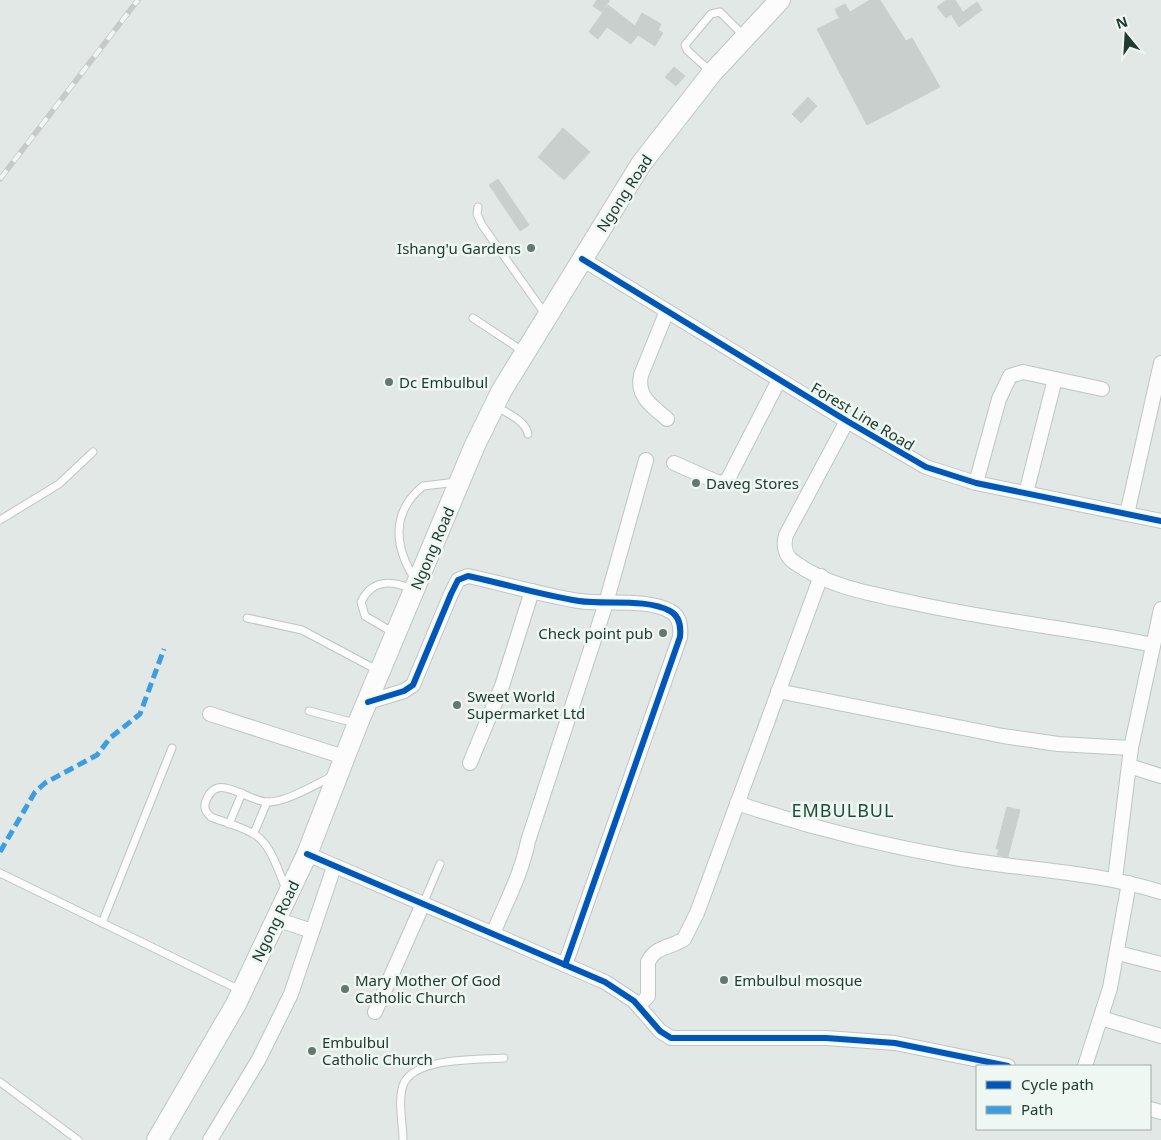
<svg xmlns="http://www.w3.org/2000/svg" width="1161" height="1140" viewBox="0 0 1161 1140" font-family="'Noto Sans',sans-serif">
<rect width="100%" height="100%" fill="#e2e8e5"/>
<g fill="#c9cfcc" stroke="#cbd1cd">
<polygon points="597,0 610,0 602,12 593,6"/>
<polygon points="870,0 880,0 906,41 912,38 940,87 867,125 817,29 839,18 835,9 845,4 850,12"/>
<polygon points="946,0 955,0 963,12 977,2 982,10 959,27 951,14 946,18 937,7"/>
<polygon points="608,5 635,26 642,13 661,24 658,30 663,33 655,46 638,35 631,44 607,27 598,39 589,32"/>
<polygon points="674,67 685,76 676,86 665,77"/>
<polygon points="808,97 817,106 801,123 792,114"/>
<polygon points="563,128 590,152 564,180 538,157"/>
<polygon points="498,179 529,225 520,231 489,185"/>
<polygon points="1007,807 1020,810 1008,857 997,855 999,849 996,849"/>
</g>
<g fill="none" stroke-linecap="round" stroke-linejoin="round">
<defs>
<g id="service">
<polyline points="710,71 687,50 685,45 711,14 720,12 744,36"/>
<polyline points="478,207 477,214 482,225 545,314"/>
<polyline points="473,318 524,352"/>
<path d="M497,407C507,413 526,421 528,434"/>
<polyline points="0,520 59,484 93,452"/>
<path d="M415,579C394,547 391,512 423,486L457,482"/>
<polyline points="247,618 302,630 377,670"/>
<path d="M394,633L365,616L361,602C372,579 391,580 412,589"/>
<polyline points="309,711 355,723"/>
<polyline points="229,824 242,793"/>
<polyline points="254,833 267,802"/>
<polyline points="0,873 240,990"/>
<path d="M286,889C278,871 271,842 252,833C239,826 224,822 211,817C207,813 204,810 205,804C215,768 246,802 268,802C287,802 316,784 333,776"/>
<polyline points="423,904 440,864"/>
<polyline points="102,923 172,748"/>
<polyline points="0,1082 78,1140"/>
<path d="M403,1140C403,1124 397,1098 404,1083C417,1057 478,1060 504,1058"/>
</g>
<g id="minor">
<polyline points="582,259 847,421 926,467 976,483 1161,521"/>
<path d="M667,419C652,406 636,396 641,375L667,311"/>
<path d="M847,421L786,535C783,545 785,556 794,562C827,586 867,593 905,601C987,620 1071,628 1153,645"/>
<polyline points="674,463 719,483 727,481 779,380"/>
<polyline points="976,483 999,399 1010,376 1023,372 1102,389"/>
<polyline points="1026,493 1055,379"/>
<polyline points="1127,514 1161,363"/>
<polyline points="778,691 1003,736 1058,744 1131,748"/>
<path d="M368,702L404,691L413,685L451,594L458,580L468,576C505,584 542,595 579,601C606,605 646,598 670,611C680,616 681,627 680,637L565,965"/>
<polyline points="210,714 344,757"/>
<polyline points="470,763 502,686 532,591"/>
<polyline points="1129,766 1161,776"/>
<path d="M737,803C808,827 881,845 955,858C1024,870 1094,871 1161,892"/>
<polyline points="307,854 605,982 634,1001 660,1031 671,1038 826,1038 895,1043 1008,1066"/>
<polyline points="1115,879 1131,748 1161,609"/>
<polyline points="276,919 312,931"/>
<path d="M493,934C505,904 522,873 528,841L606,603L646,460"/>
<polyline points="1118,953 1161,964"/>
<path d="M639,1006L648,996V962C655,946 671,948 684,939L697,913L821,576"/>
<polyline points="375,1012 423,904"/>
<polyline points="1101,1018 1161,1036"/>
<polyline points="1085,1066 1110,988 1129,883"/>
<polyline points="1150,1109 1161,1112"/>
<polyline points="210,1140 259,1059 291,994 334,867"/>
</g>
<polyline id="secondary" points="157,1140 236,1004 307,854 358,723 475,445 502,390 641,164 712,73 780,0"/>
</defs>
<use href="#service" stroke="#bfc5c2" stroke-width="9"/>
<use href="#minor" stroke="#bfc5c2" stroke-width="16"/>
<use href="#secondary" stroke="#bec6c2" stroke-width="22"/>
<use href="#service" stroke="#fbfcfb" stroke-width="7"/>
<use href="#minor" stroke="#fbfcfb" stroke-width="14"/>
<use href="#secondary" stroke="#fbfcfb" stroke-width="20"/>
<defs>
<polyline id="rail" points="0,179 138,0"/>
</defs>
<use href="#rail" stroke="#c6cac8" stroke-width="5.5"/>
<use href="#rail" stroke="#eff7f2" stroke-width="4" stroke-dasharray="11" stroke-linecap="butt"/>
<polyline stroke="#3c9ee1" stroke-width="5" stroke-dasharray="10 5" stroke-linecap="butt" points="0,852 35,792 45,783 97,755 110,738 140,714 164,649"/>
<defs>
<g id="cycleway">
<polyline points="582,259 847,421 926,467 976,483 1161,521"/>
<path d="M368,702L404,691L413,685L451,594L458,580L468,576C505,584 542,595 579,601C606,605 646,598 670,611C680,616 681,627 680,637L565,965"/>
<polyline points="307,854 605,982 634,1001 660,1031 671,1038 826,1038 895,1043 1008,1066"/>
</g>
</defs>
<use href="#cycleway" stroke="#eff7f2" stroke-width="9"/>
<use href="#cycleway" stroke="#0057b8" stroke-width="6"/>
</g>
<g fill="#64786f" stroke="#eff7f2" stroke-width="2">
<circle cx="531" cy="248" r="5"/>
<circle cx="389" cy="382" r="5"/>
<circle cx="696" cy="483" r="5"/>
<circle cx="663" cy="633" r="5"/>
<circle cx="457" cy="705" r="5"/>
<circle cx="724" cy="980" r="5"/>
<circle cx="345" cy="989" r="5"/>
<circle cx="312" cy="1051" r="5"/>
</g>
<g text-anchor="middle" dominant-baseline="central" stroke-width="5" stroke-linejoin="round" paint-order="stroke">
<g font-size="15" fill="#203b2f" stroke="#eff7f2">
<text transform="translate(624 193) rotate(-57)">Ngong Road</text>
<text transform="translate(863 416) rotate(31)">Forest Line Road</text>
<text transform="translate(432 548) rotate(-67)">Ngong Road</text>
<text transform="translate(275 921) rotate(-64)">Ngong Road</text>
</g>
<g font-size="15" fill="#203b2f" stroke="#eff7f2" text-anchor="start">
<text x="521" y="248" text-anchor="end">Ishang'u Gardens</text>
<text x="399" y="382">Dc Embulbul</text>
<text x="706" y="483">Daveg Stores</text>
<text x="653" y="633" text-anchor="end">Check point pub</text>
<text x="467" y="696">Sweet World<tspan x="467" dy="17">Supermarket Ltd</tspan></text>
<text x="355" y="980">Mary Mother Of God<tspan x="355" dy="17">Catholic Church</tspan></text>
<text x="734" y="980">Embulbul mosque</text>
<text x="322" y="1042">Embulbul<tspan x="322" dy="17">Catholic Church</tspan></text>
</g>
<g font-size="18" letter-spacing="1" fill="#1b4e39" stroke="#eff7f2">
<text x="843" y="810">EMBULBUL</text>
</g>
</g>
<rect x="976" y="1065" width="175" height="65" fill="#eff7f2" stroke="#9caca4"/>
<rect x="986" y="1081" width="25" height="8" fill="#0057b8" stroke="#9caca4"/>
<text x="1021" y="1090" font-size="15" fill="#203b2f">Cycle path</text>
<rect x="986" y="1106" width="25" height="8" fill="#3c9ee1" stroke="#9caca4"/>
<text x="1021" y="1115" font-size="15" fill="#203b2f">Path</text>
<g transform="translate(1126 35) rotate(342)" stroke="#eff7f2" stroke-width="4" paint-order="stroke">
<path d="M0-4L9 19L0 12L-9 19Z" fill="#203b2f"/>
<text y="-8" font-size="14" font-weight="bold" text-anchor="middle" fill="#203b2f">N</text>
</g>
</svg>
